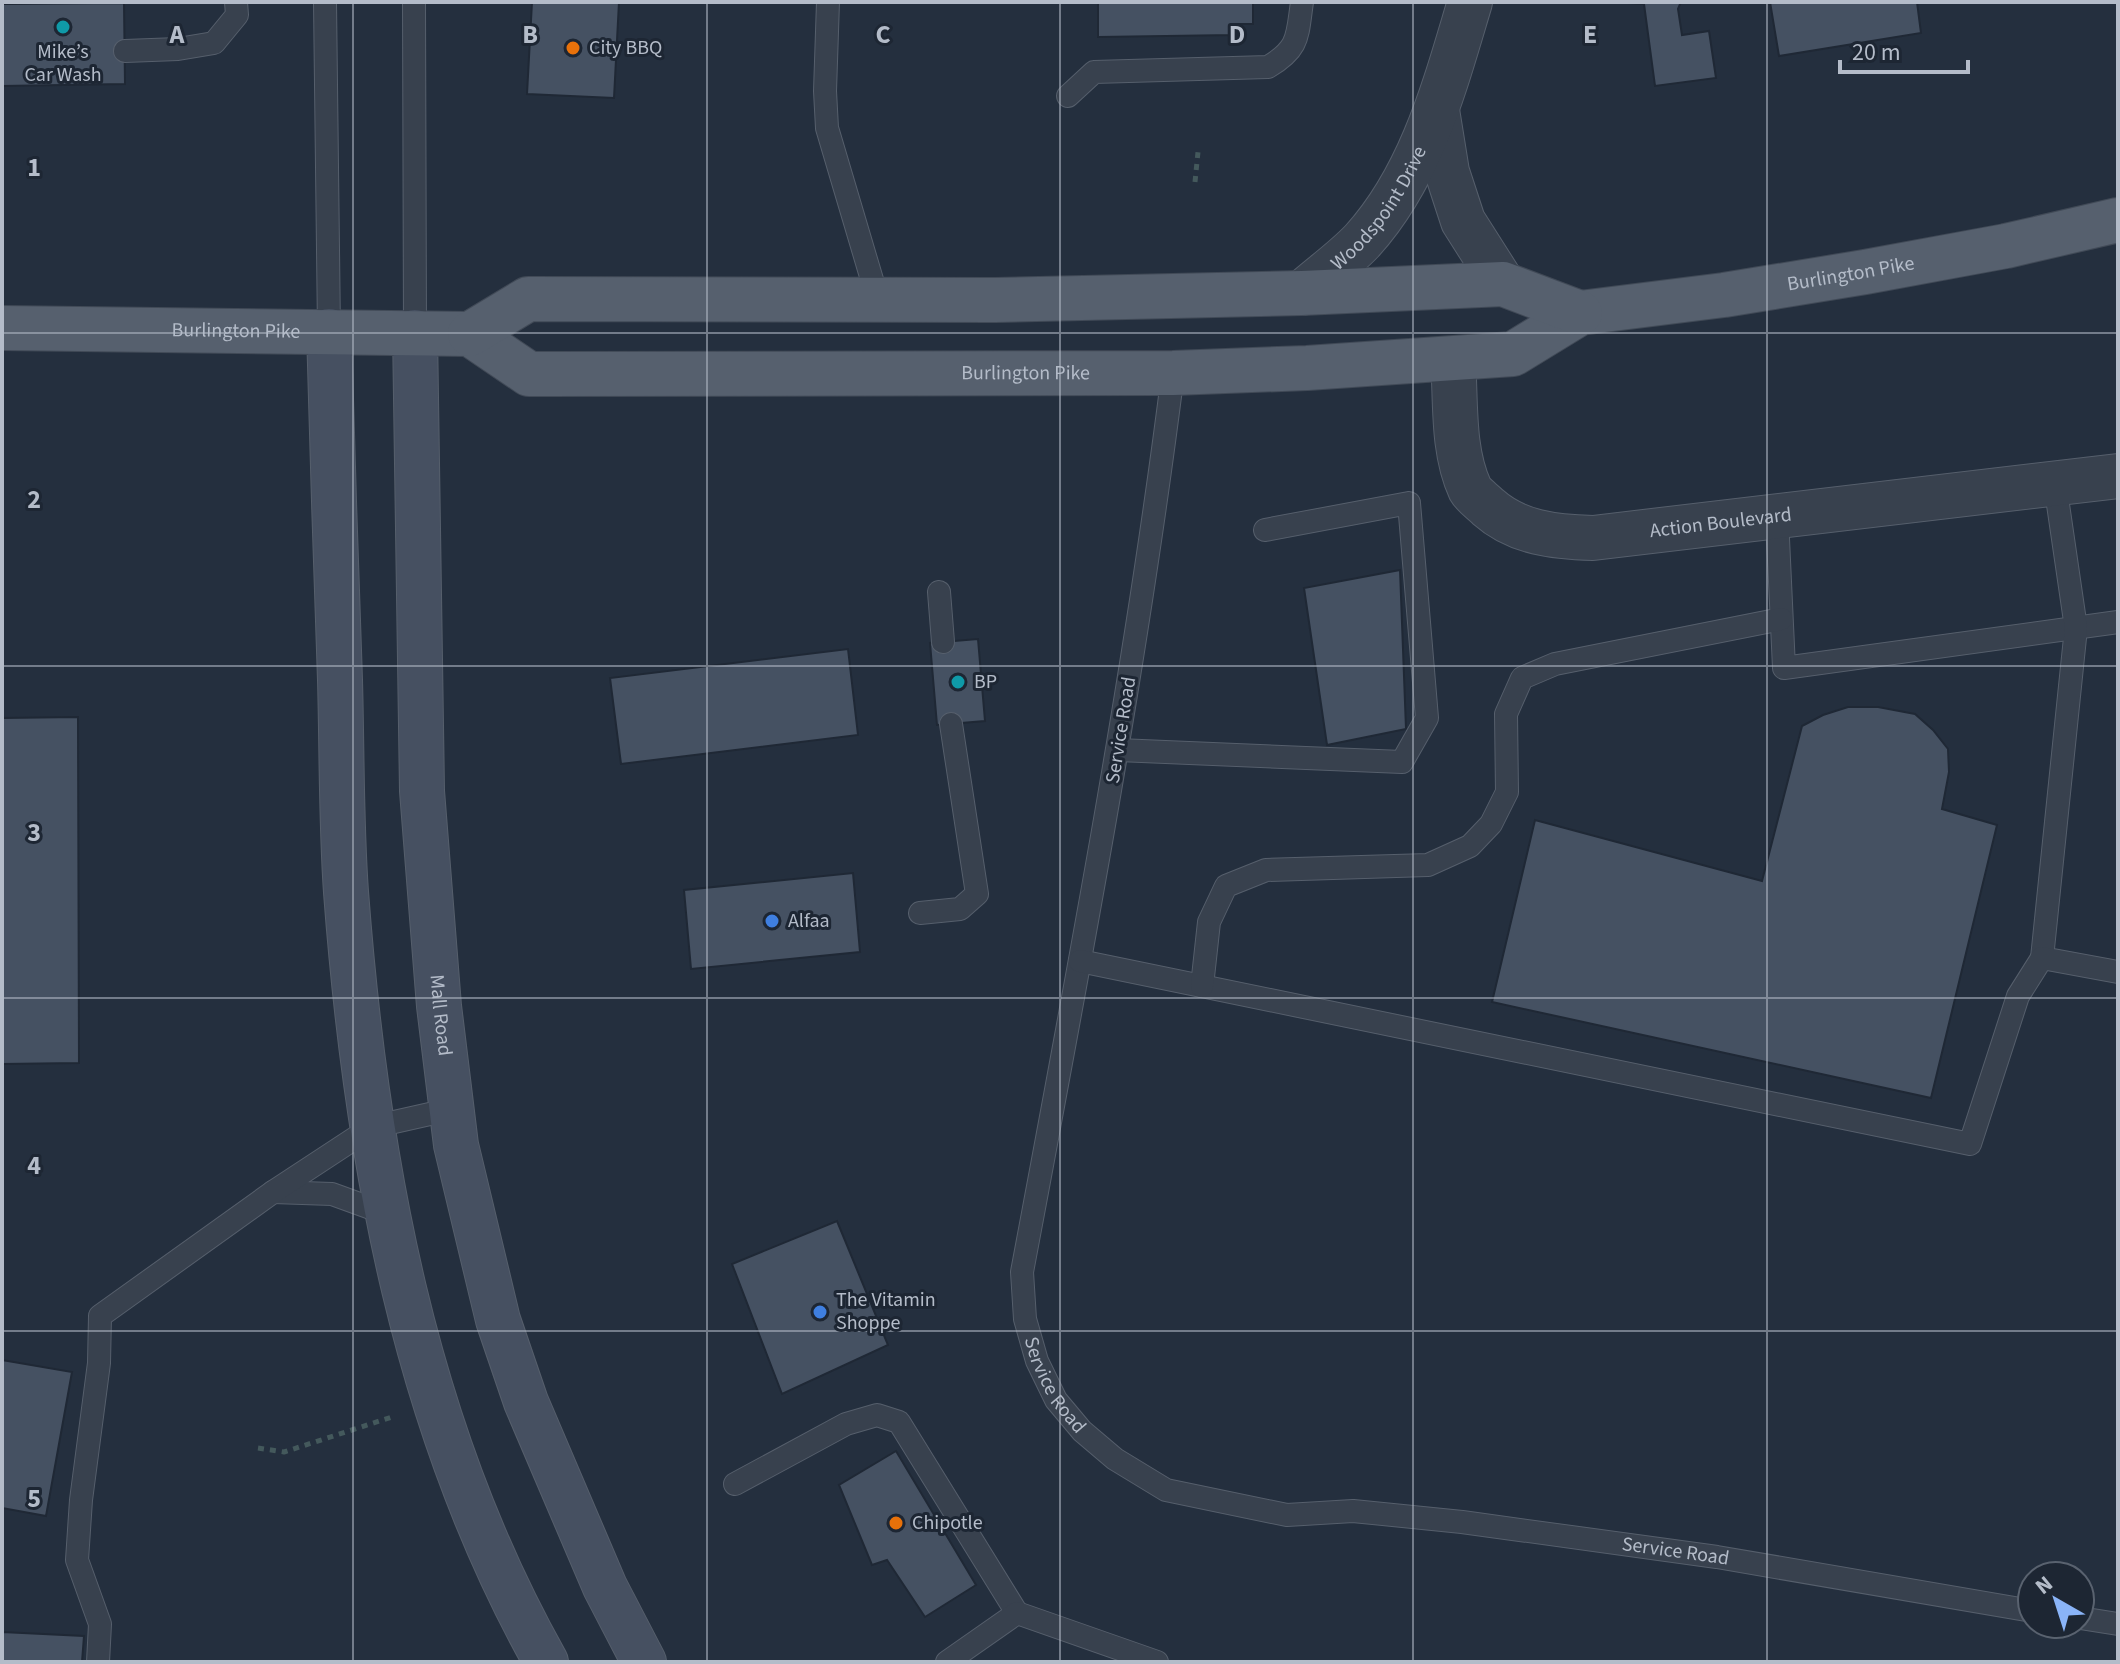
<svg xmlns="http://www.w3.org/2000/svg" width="2120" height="1664" viewBox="0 0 2120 1664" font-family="'Source Sans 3',sans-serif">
<rect width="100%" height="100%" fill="#242f3e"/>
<g fill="#455162" stroke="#1f2835" stroke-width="2">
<polygon points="532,2 619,2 614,98 527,94"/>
<polygon points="1098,2 1253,2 1253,24 1234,24 1234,35 1098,37"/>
<polygon points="1612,2 1681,2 1678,9 1682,35 1709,31 1716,78 1655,86 1644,4"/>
<polygon points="1770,2 1917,2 1921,33 1779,56"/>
<polygon points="124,3 125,84 2,86 2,4"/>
<polygon points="1400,570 1406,729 1327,745 1304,588"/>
<polygon points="978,639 985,721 937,725 930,643"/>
<polygon points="848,649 858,735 621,764 610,678"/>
<polygon points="1848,707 1878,707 1915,714 1933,730 1948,749 1949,772 1942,809 1997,825 1931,1098 1492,1002 1535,820 1762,881 1802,726 1823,715"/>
<polygon points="78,717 79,1063 2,1064 2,718"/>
<polygon points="853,873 860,952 691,969 684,890"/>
<polygon points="837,1221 888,1345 782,1394 732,1264"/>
<polygon points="2,1360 72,1372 46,1516 2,1508"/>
<polygon points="896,1451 976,1585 925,1617 887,1560 872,1565 839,1485"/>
<polygon points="2,1632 84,1636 82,1662 2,1662"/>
</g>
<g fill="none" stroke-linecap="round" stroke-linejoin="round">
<defs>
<g id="lane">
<polyline points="325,2 329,331"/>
<polyline points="414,2 415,332"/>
<polyline points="828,2 825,91 827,128 878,300"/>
<polyline points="125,51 178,49 214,43 237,15 236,2"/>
<path d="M1068,96L1094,72L1268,67C1300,48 1297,36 1302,2"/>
<path id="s1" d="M1173,373C1135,675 1078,973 1022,1272L1025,1319L1037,1361L1056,1400L1082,1431L1115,1459L1166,1490L1287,1515L1353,1511L1462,1522L1717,1557L2032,1611"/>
<polyline points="1777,517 1784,668 2118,622"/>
<polyline points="939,592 943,642"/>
<polyline points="1118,750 1402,762 1427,718 1409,503 1265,530"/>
<polyline points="920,913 960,909 977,894 951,724"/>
<polyline points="2042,958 2076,628 2055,484"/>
<polyline points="1080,961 1970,1144 2018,996 2042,958 2118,972"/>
<polyline points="1202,986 1209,922 1226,886 1266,870 1428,865 1470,846 1491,824 1507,792 1506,714 1522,678 1555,664 1781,619"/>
<polyline points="273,1192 332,1194 387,1214"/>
<polyline points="735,1484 846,1424 877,1415 899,1422 1017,1613"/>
<polyline points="2080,1618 2118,1624"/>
<polyline points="98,1662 100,1624 77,1560 81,1500 99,1363 100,1316 273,1192 372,1127 452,1109"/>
<polyline points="947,1662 1017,1613 1157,1662"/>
</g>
<g id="street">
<polyline points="1437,110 1447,172 1463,221 1503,284"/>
<path id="s2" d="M1302,293C1321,276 1344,260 1362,241C1422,175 1445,85 1470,2"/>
<path id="s3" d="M1453,359C1456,401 1452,450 1470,489C1474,496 1482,501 1488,507C1517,533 1555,537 1593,538L2118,476"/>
</g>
<g id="secondary">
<path d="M329,331C332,447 336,564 340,680C342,751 341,822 346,892C366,1158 414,1428 546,1662"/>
<path id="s4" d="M415,332L422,791L439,1006L456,1145L498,1320L526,1402L605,1587L644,1662"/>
</g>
<g id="primary">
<path id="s5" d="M2,328L470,334L529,374L1173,373L1307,368L1513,354L1580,313L1724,295L1865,272L2006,246L2118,220"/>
<polyline points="470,334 528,299 995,300 1302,293 1503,284 1580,313"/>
</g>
</defs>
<use href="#lane" stroke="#565f6c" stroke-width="24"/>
<use href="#street" stroke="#565f6c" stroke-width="46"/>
<use href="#secondary" stroke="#565f6c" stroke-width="46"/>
<use href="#primary" stroke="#414a57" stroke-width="46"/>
<g stroke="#44595c" stroke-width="5" stroke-dasharray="6 6" stroke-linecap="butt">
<polyline points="1242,35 1243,24"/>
<polyline points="1195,182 1198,152"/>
<polyline points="258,1448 284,1452 395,1416"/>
</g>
<use href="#lane" stroke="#38414e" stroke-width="22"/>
<use href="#street" stroke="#38414e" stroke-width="44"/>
<use href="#secondary" stroke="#465061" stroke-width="44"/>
<use href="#primary" stroke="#56606e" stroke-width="44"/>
</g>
<path fill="none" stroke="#b4bcc9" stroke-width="2" stroke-opacity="0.55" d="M353,2V1662M707,2V1662M1060,2V1662M1413,2V1662M1767,2V1662M2,333H2118M2,666H2118M2,998H2118M2,1331H2118"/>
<g fill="#0f9aa8" stroke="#1d2633" stroke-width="3">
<circle cx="63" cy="27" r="8"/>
<circle cx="958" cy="682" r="8"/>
</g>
<g fill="#e8710a" stroke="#1d2633" stroke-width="3">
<circle cx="573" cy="48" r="8"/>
<circle cx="896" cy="1523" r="8"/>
</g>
<g fill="#3f7fe0" stroke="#1d2633" stroke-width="3">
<circle cx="772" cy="921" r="8"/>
<circle cx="820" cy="1312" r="8"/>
</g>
<g text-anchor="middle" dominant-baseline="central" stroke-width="6" stroke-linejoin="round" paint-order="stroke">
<g font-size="20" fill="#b4bcc9" stroke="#1d2633" text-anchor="start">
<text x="589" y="48">City BBQ</text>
<text x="63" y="52" text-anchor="middle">Mike’s<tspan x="63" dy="23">Car Wash</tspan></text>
<text x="974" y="682">BP</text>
<text x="788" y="921">Alfaa</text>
<text x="836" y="1300">The Vitamin<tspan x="836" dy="23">Shoppe</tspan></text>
<text x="912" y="1523">Chipotle</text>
</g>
<g font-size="20" fill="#b4bcc9" stroke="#1d2633">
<text stroke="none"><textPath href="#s2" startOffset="116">Woodspoint Drive</textPath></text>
<text stroke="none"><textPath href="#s5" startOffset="1876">Burlington Pike</textPath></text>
<text stroke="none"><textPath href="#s5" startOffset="234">Burlington Pike</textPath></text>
<text stroke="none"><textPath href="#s5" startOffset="1036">Burlington Pike</textPath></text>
<text stroke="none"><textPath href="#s3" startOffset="398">Action Boulevard</textPath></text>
<text transform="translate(1121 730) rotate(-81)">Service Road</text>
<text stroke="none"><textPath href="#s4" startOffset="684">Mall Road</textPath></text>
<text stroke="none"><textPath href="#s1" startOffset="1032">Service Road</textPath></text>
<text stroke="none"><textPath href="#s1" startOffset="1704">Service Road</textPath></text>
</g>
</g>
<g font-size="26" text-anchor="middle" font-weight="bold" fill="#b4bcc9" stroke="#1d2633" stroke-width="6" stroke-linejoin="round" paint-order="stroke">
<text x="177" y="43">A</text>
<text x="530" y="43">B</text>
<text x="883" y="43">C</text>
<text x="1237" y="43">D</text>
<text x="1590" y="43">E</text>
<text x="34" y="176">1</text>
<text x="34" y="508">2</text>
<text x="34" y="841">3</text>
<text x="34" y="1174">4</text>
<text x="34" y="1507">5</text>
</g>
<rect width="2120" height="1664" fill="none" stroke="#b4bcc9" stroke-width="8"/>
<g transform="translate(2056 1600) rotate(321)"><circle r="38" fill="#1d2633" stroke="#59626f" stroke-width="2"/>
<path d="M0-6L14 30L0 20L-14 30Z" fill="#8ab4f8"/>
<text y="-12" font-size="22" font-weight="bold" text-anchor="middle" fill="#b4bcc9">N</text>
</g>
<path d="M1840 60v12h128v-12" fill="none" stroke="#b4bcc9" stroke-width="4"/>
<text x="1852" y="60" font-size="24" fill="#b4bcc9" stroke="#1d2633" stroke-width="6" paint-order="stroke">20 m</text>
</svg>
